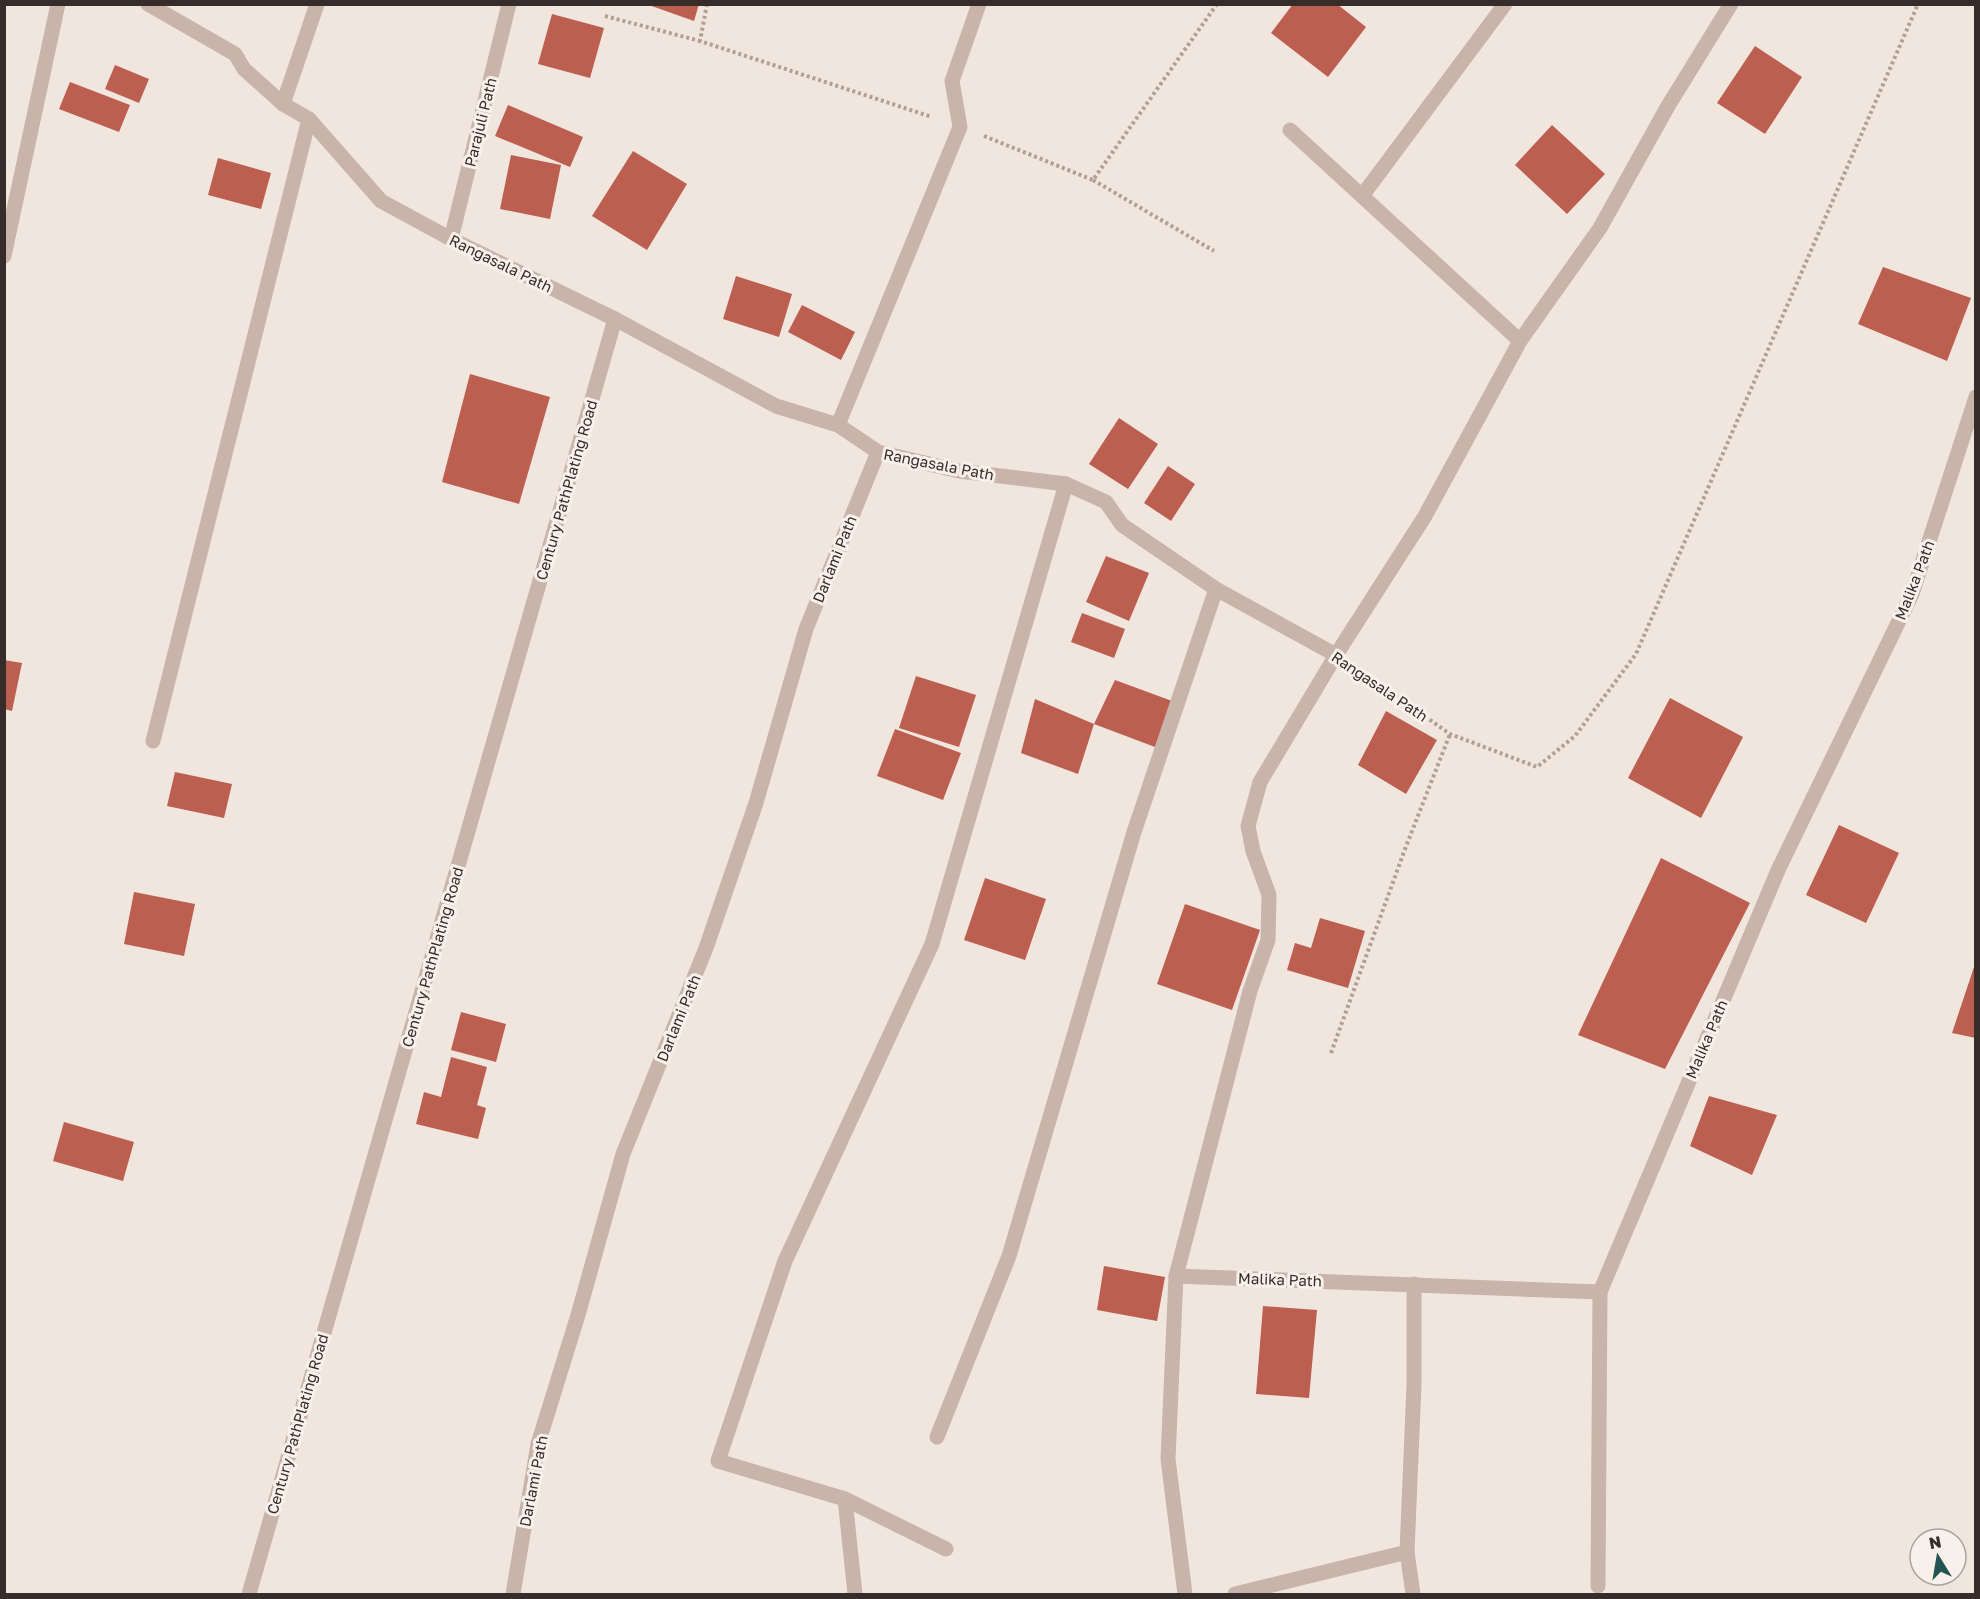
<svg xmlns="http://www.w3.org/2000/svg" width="1980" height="1599" viewBox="0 0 1980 1599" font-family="'Golos Text',sans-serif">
<rect width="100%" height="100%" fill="#f0e6de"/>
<g fill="#bc5e50">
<polygon points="646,4 699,4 694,21"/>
<polygon points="1293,4 1337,4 1366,27 1328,77 1271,33"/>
<polygon points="552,14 604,28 590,78 538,64"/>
<polygon points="1755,46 1802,77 1765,134 1717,103"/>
<polygon points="115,65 149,79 139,103 105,89"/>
<polygon points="70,82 130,105 119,132 59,109"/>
<polygon points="508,105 583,137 570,167 495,136"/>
<polygon points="1552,125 1605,174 1567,214 1515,165"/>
<polygon points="633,151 687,184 647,250 592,216"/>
<polygon points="511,155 561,165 550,219 500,209"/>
<polygon points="218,158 271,173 261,209 208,195"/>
<polygon points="1883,267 1971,298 1947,361 1858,324"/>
<polygon points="736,276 792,294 779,337 723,319"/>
<polygon points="802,305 855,332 841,360 788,332"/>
<polygon points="470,374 550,397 519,504 442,482"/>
<polygon points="1119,418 1158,444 1128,489 1089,464"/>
<polygon points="1168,466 1195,484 1171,521 1144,503"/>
<polygon points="1106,556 1149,573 1129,621 1086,602"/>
<polygon points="1082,613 1125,629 1114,658 1071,642"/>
<polygon points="4,660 22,663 12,711 4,709"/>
<polygon points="916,676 976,695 959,747 899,728"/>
<polygon points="1115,680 1172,701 1155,747 1094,724"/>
<polygon points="1670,698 1743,737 1701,818 1628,778"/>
<polygon points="1035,699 1094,724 1078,774 1021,753"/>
<polygon points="1386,711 1437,740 1406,794 1358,765"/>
<polygon points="895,729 961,753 943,800 877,776"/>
<polygon points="175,772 232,784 224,818 167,806"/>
<polygon points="1839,825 1899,853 1866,923 1806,895"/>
<polygon points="1661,858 1750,903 1665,1069 1578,1035"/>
<polygon points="985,878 1046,899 1025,960 964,940"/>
<polygon points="134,892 195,904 184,956 124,944"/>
<polygon points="1185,904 1260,930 1232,1010 1157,984"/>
<polygon points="1320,918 1365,931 1348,988 1287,970 1295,943 1311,948"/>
<polygon points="1975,964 1976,964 1976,1038 1952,1033"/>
<polygon points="461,1012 506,1024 496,1062 451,1050"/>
<polygon points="451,1057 487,1067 477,1105 486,1108 478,1139 416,1124 424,1092 441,1097"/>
<polygon points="1709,1096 1777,1115 1752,1175 1690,1146"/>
<polygon points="64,1122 134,1142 123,1181 53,1161"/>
<polygon points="1104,1266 1165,1277 1157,1321 1097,1310"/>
<polygon points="1263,1306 1317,1310 1309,1398 1256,1394"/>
</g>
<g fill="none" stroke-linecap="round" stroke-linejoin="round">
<g stroke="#b39e95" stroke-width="4" stroke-dasharray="3 3" stroke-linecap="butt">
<polyline points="707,4 700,41 932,117"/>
<polyline points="605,16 700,41"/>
<polyline points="984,136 1093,180 1217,4"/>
<polyline points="1093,180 1214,251"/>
<polyline points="1356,668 1450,734 1537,767 1575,736 1636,654 1918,4"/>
<polyline points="1331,1053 1405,849 1450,734"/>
</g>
<g stroke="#c8b4ab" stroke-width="15">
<polyline points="148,4 235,54 244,69 283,104 309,119 381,201 451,239 615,319 776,406 838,425 878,452 959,471 1066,484 1106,502 1122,525 1216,589 1336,655"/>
<polyline points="283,104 317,4"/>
<polyline points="1290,130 1520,341"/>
<polyline points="1362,196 1505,4"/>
<polyline points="451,239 509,4"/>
<polyline points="4,256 58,4"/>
<polyline points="838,425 960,127 952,81 979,4"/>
<polyline points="153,741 309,119"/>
<polyline points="1176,1276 1600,1292"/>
<polyline points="937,1437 1009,1256 1134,832 1216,589"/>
<polyline points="845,1499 855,1594"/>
<polyline points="946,1549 845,1499 718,1461 785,1261 932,944 1066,484"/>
<polyline points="1598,1586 1600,1292 1779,868 1912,594 1976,397"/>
<polyline points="249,1594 615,319"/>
<polyline points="513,1594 538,1444 578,1315 623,1154 706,948 756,803 806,629 878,452"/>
<polyline points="1185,1594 1168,1459 1176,1276 1250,991 1268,940 1269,895 1253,851 1248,826 1260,782 1336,655 1425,516 1520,341 1600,228 1668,106 1731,4"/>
<polyline points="1235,1594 1407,1552"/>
<polyline points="1413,1594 1407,1552 1414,1385 1414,1284"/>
</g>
</g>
<g text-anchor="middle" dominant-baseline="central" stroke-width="6" stroke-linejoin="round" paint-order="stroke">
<g font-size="15" fill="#362c29" stroke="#f8f0ea">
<text transform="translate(480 122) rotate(-76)">Parajuli Path</text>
<text transform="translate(501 263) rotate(26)">Rangasala Path</text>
<text transform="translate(939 464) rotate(11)">Rangasala Path</text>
<text transform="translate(566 490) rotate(-74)">Century PathPlating Road</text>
<text transform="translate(834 559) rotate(-68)">Darlami Path</text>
<text transform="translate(1914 580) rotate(-69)">Malika Path</text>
<text transform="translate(1380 686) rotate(34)">Rangasala Path</text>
<text transform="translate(432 957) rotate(-74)">Century PathPlating Road</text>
<text transform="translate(678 1018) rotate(-68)">Darlami Path</text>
<text transform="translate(1706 1039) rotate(-67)">Malika Path</text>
<text transform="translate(1280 1279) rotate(2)">Malika Path</text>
<text transform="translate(297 1424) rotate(-74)">Century PathPlating Road</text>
<text transform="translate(533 1481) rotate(-79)">Darlami Path</text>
</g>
</g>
<rect width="1980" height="1599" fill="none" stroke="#362c29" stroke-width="12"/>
<g transform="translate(1938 1557) rotate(349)"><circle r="28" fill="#f8f0ea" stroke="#aaa29d" stroke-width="1.5"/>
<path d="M0-4.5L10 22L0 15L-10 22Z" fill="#225452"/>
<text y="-9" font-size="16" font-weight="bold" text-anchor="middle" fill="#362c29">N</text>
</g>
</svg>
